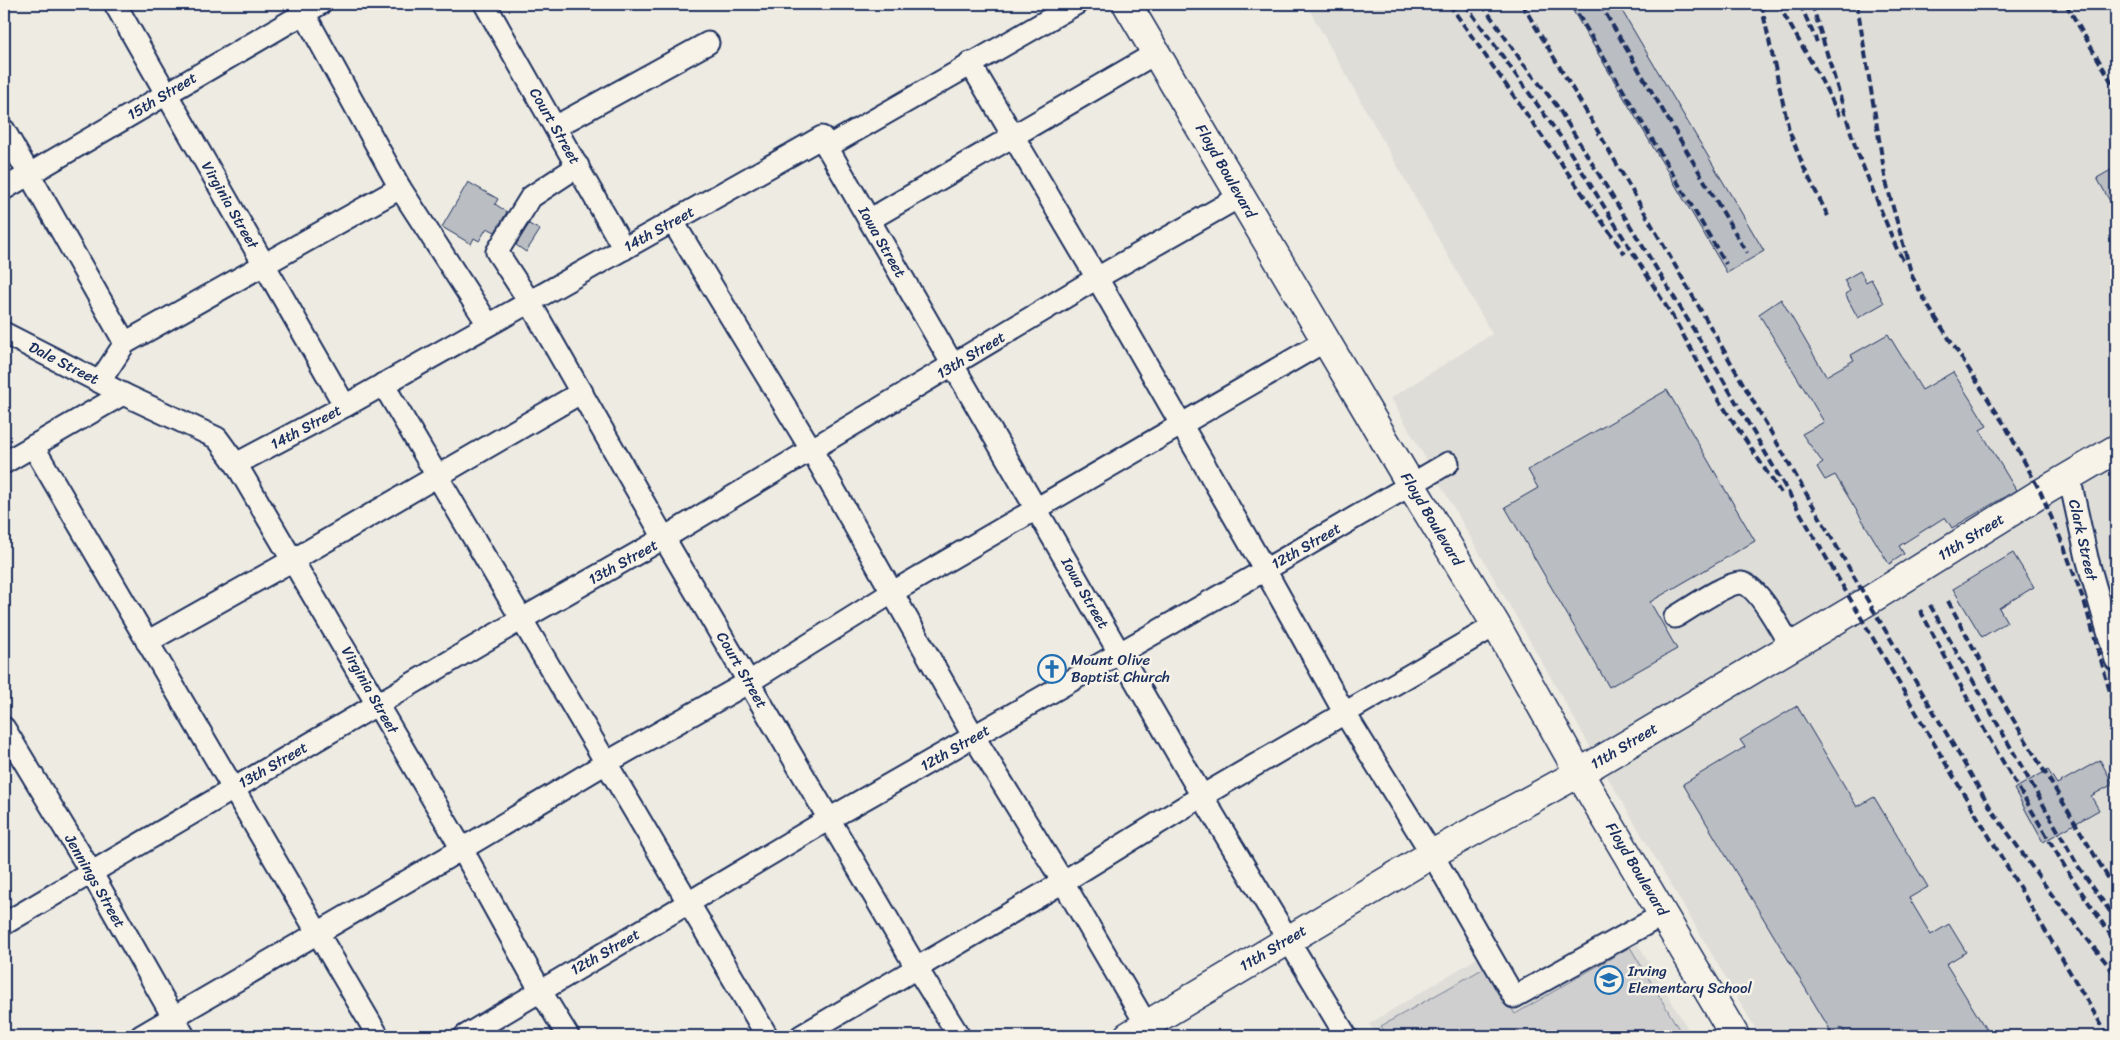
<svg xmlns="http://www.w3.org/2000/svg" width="2120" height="1040" viewBox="0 0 2120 1040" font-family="Sriracha,sans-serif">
<rect width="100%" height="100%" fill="#eeebe2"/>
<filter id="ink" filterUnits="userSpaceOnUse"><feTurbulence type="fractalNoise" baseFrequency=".02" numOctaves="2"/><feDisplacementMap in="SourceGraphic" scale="10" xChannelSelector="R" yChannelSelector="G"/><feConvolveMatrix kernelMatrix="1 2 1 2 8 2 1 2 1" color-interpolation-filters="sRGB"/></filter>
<g filter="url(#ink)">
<g fill="#deddd8">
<polygon points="1306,4 2116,4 2116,1036 1760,1036 1607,776 1391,398 1492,334"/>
<polygon points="1635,939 1692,1036 1377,1036 1369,1024 1482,955 1513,1005"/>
</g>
<polygon fill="#cfcfcf" stroke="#757f96" points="1630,947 1683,1036 1387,1036 1381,1026 1486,967 1515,1014"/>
<g fill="#babdc2" stroke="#1b2f5e">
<polygon points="1569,4 1618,4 1764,251 1727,273"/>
<polygon points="2116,167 2116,212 2097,178"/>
<polygon points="468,182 498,199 495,204 507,212 495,232 487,228 479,241 474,238 471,244 442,227"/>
<polygon points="529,224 540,230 526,252 516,245"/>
<polygon points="1860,271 1866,282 1871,279 1884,303 1858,318 1845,294 1850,291 1844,280"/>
<polygon points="1781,299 1826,376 1854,360 1851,355 1888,334 1922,390 1953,372 1987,426 1980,430 2016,490 1952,528 1945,517 1899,546 1904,554 1889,564 1835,475 1825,480 1817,467 1823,463 1802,434 1824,422 1759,314"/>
<polygon points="1667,390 1755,541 1650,602 1677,649 1609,687 1505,507 1538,488 1528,470"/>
<polygon points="2013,553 2034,587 1999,608 2007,622 1982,637 1953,589"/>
<polygon points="1797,706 1857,807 1874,797 1928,887 1909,898 1931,935 1949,924 1966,952 1946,964 1990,1036 1847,1036 1841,1027 1832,1033 1683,784 1745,747 1740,740"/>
<polygon points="2100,760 2113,784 2091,796 2099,810 2043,842 2014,789 2048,770 2057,784"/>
</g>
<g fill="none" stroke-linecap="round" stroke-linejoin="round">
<defs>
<g id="minor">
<polyline points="115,4 345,406"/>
<polyline points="299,4 400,188 488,324"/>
<polyline points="485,4 624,249"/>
<polyline points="970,63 1097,278 1265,570 1344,712 1432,854 1514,997 1664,914"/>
<polyline points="555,127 708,43"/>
<polyline points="4,130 125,343"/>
<polyline points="827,147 1202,796 1346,1036"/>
<polyline points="578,166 531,197 497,252 529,301 664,538 916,967 959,1036"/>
<polyline points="4,189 320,4"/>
<polyline points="869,220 1156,53"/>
<polyline points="673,222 811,449 974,737 1063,882 1153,1036"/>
<polyline points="4,333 123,394 217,438 236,464 462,849 540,990 568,1036"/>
<polyline points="100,381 125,343 400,188"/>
<polyline points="383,384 767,1036"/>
<polyline points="33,446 378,1036"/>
<polyline points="4,463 123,394"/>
<polyline points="236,464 345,406 822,137 827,147 1076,4"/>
<polyline points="2069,476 2087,558 2116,660"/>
<path d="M1675,617C1689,609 1727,582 1741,583C1758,585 1782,632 1791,647"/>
<polyline points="147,642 293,560 582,392"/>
<polyline points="4,728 91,872 184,1036"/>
<polyline points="4,924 522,619 664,538 1097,278 1241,196"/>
<polyline points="141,1036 462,849 606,763 749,682 893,592 1325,341"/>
<polyline points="465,1036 829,819 1265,570 1448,463"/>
<polyline points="801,1036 1063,882 1202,796 1496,625"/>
</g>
<g id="major">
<polyline points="1127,4 1411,485 1496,625 1579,773 1735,1036"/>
<polyline points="1128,1036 1432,854 1579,773 1868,601 2041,493 2116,449"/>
</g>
</defs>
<use href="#minor" stroke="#1b2f5e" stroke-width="25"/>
<use href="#major" stroke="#1b2f5e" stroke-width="31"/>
<use href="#minor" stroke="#f7f3e8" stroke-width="21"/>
<use href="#major" stroke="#f7f3e8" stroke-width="28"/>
<g stroke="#1b2f5e" stroke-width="4" stroke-dasharray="8 4" stroke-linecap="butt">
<polyline points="1449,4 1625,254"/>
<polyline points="1465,4 1562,139 1676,322 1720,402 1781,493"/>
<polyline points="1482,4 1522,62 1557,106 1697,335 1946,764 2108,1036"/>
<polyline points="1522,4 1596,128 1868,601 1993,812 2052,895 2116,975"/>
<polyline points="1572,4 1726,264"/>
<polyline points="1600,4 1747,253"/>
<polyline points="1761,4 1789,130 1804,168 1828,216"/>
<polyline points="1778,4 1817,72 1841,118"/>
<polyline points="1800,4 1817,42"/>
<polyline points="1812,4 1856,149 1896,247 1903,260"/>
<polyline points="1857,4 1886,182 1912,276 1928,306 2006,427 2041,493 2064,547 2085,604 2116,713"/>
<polyline points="2066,4 2116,90"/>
<polyline points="1948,601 2001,699 2116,891"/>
<polyline points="1930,605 2078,866 2116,920"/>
<polyline points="1920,610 1986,733 2068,872 2116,943"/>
</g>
</g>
</g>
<defs>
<symbol id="church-ring" viewBox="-11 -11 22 22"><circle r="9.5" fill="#f7f3e8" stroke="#1f6fb2" stroke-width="1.5"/><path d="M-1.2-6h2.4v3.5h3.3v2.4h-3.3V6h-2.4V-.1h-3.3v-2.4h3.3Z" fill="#1f6fb2"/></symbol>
<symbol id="school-ring" viewBox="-11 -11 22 22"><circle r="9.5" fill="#f7f3e8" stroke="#1f6fb2" stroke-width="1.5"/><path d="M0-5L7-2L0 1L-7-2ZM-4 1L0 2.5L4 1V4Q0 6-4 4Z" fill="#1f6fb2"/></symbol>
</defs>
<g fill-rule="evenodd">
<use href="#church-ring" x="1036" y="653" width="32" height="32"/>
<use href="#school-ring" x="1593" y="964" width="32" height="32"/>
</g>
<g text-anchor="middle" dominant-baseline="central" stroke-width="5" stroke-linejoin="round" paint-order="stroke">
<g font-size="15" fill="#1b2f5e" stroke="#f7f3e8">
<text transform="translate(162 96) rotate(-31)">15th Street</text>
<text transform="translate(555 126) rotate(60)">Court Street</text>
<text transform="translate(1226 171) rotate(60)">Floyd Boulevard</text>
<text transform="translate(230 205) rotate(60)">Virginia Street</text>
<text transform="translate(659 229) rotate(-29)">14th Street</text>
<text transform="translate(882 242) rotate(60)">Iowa Street</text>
<text transform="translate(971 355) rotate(-31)">13th Street</text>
<text transform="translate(64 363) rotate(27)">Dale Street</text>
<text transform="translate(306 427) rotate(-28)">14th Street</text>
<text transform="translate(1432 519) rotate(59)">Floyd Boulevard</text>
<text transform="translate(1971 537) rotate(-32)">11th Street</text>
<text transform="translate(2083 540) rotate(77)">Clark Street</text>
<text transform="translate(1306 546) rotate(-30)">12th Street</text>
<text transform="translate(623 562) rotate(-29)">13th Street</text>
<text transform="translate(1085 593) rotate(60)">Iowa Street</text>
<text transform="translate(742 670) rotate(60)">Court Street</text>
<text transform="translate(370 690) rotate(60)">Virginia Street</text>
<text transform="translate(1624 746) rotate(-31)">11th Street</text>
<text transform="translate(955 748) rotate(-30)">12th Street</text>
<text transform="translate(273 765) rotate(-30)">13th Street</text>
<text transform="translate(1637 869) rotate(59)">Floyd Boulevard</text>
<text transform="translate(95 881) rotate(60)">Jennings Street</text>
<text transform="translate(1273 948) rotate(-31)">11th Street</text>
<text transform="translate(605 952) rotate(-30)">12th Street</text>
</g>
<g font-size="15" fill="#1b2f5e" stroke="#f7f3e8" text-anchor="start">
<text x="1071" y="660">Mount Olive<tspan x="1071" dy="17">Baptist Church</tspan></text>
<text x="1628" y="971">Irving<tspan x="1628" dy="17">Elementary School</tspan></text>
</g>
</g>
<rect width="2120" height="1040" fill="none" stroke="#f7f3e8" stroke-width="20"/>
<rect x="10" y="10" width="2100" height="1020" fill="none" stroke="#1b2f5e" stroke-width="2" filter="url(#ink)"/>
</svg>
